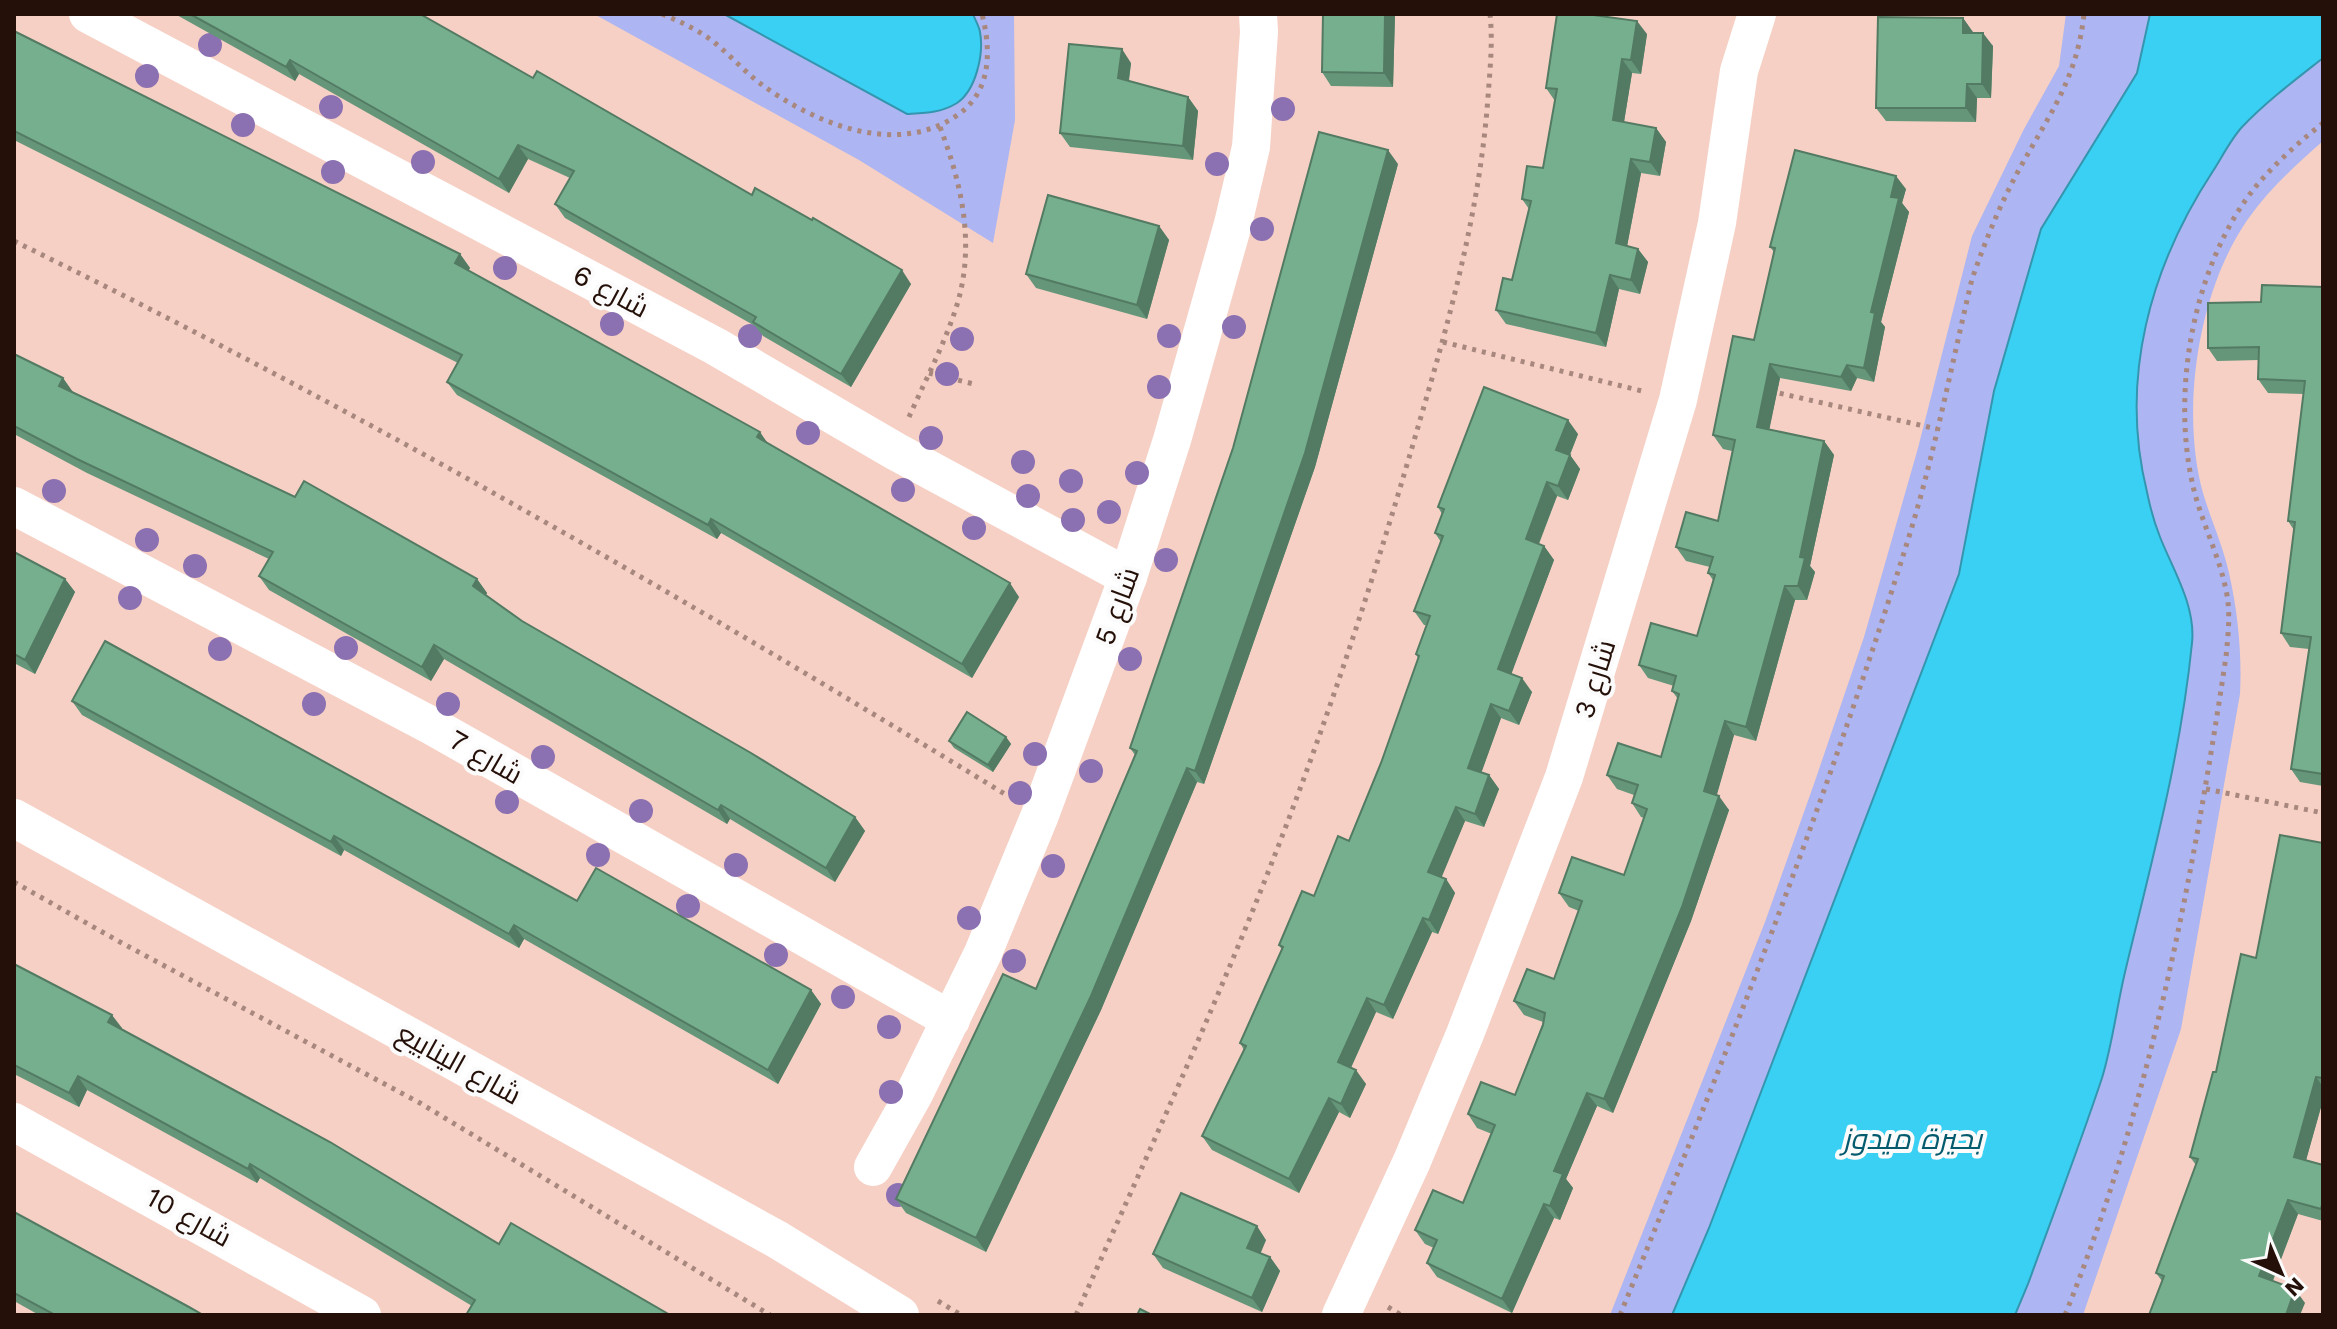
<svg xmlns="http://www.w3.org/2000/svg" width="2337" height="1329" viewBox="0 0 2337 1329" font-family="'Work Sans',Cairo,sans-serif">
<rect width="100%" height="100%" fill="#f6d0c4"/>
<g fill="#adb5f2">
<path d="M594,14H724L907,114C924,113 942,113 957,103C976,90 984,54 980,32C979,26 975,20 973,14H1014L1015,120L993,243L859,160Z"/>
<path d="M2066,14H2323V141C2296,165 2269,189 2248,219C2198,290 2180,410 2203,493C2211,520 2223,546 2229,573C2238,613 2242,654 2240,694L2181,1029L2083,1315H1610L1765,922L1815,781L1864,637L1918,448L1972,236L2024,129L2059,66Z"/>
</g>
<g fill="#3ad0f4" stroke="#3496ae" stroke-width="2">
<path d="M724,14H973C975,20 979,26 980,32C984,54 976,90 957,103C941,113 924,113 907,114Z"/>
<path d="M2150,14H2323V58C2295,80 2267,101 2242,127C2231,139 2222,157 2213,171C2150,267 2119,379 2147,492C2150,507 2154,522 2160,537C2173,570 2196,606 2192,643C2181,754 2152,860 2126,968C2117,1004 2113,1042 2102,1078C2079,1147 2053,1215 2028,1284L2015,1315H1672L1709,1228L1959,574L1994,391L2041,229L2137,73Z"/>
</g>
<g fill="none" stroke-linecap="round" stroke-linejoin="round">
<g stroke="#a8887e" stroke-width="5" stroke-dasharray="4 6" stroke-linecap="butt">
<path d="M662,14C681,22 699,30 715,43C731,56 745,72 761,84C815,124 898,158 959,114C992,90 991,49 982,14"/>
<path d="M14,241C355,408 684,597 1008,796"/>
<polyline points="1443,342 1642,391"/>
<polyline points="929,373 974,384"/>
<polyline points="1770,391 1937,429"/>
<path d="M909,417C925,381 944,345 956,308C976,246 962,185 940,127"/>
<polyline points="2206,789 2323,813"/>
<polyline points="14,882 120,942 420,1103 770,1315"/>
<polyline points="938,1301 961,1315"/>
<polyline points="1388,1307 1401,1315"/>
<path d="M1076,1315C1144,1162 1215,1009 1276,852C1331,711 1378,566 1420,420C1451,314 1480,208 1488,97C1490,69 1493,42 1490,14"/>
<path d="M1620,1315C1724,1061 1825,806 1907,543C1934,457 1951,367 1972,279C1986,239 2001,202 2021,166C2051,112 2077,78 2084,14"/>
<path d="M2065,1315C2151,1102 2192,883 2226,657C2228,635 2231,613 2226,590C2219,555 2201,521 2193,486C2171,392 2193,267 2253,190C2273,165 2298,143 2323,123"/>
</g>
<g stroke="#fff" stroke-width="38">
<polyline points="88,14 715,346 895,451 1128,577"/>
<polyline points="14,506 432,726 951,1020"/>
<polyline points="14,818 778,1240 900,1315"/>
<polyline points="14,1122 362,1315"/>
<polyline points="873,1167 914,1094 983,953 1040,815 1128,577 1172,440 1233,224 1251,147 1259,32 1258,14"/>
<polyline points="1341,1315 1412,1161 1465,1034 1564,777 1678,400 1717,223 1739,71 1757,14"/>
</g>
</g>
<g fill="#8b70b2">
<circle cx="210" cy="45" r="12"/>
<circle cx="147" cy="76" r="12"/>
<circle cx="331" cy="107" r="12"/>
<circle cx="1283" cy="109" r="12"/>
<circle cx="243" cy="125" r="12"/>
<circle cx="423" cy="162" r="12"/>
<circle cx="1217" cy="164" r="12"/>
<circle cx="333" cy="172" r="12"/>
<circle cx="1262" cy="229" r="12"/>
<circle cx="505" cy="268" r="12"/>
<circle cx="612" cy="324" r="12"/>
<circle cx="1234" cy="327" r="12"/>
<circle cx="750" cy="336" r="12"/>
<circle cx="1169" cy="336" r="12"/>
<circle cx="962" cy="339" r="12"/>
<circle cx="947" cy="374" r="12"/>
<circle cx="1159" cy="387" r="12"/>
<circle cx="808" cy="433" r="12"/>
<circle cx="931" cy="438" r="12"/>
<circle cx="1023" cy="462" r="12"/>
<circle cx="1137" cy="473" r="12"/>
<circle cx="1071" cy="481" r="12"/>
<circle cx="903" cy="490" r="12"/>
<circle cx="54" cy="491" r="12"/>
<circle cx="1028" cy="496" r="12"/>
<circle cx="1109" cy="512" r="12"/>
<circle cx="1073" cy="520" r="12"/>
<circle cx="974" cy="528" r="12"/>
<circle cx="147" cy="540" r="12"/>
<circle cx="1166" cy="560" r="12"/>
<circle cx="195" cy="566" r="12"/>
<circle cx="130" cy="598" r="12"/>
<circle cx="346" cy="648" r="12"/>
<circle cx="220" cy="649" r="12"/>
<circle cx="1130" cy="659" r="12"/>
<circle cx="314" cy="704" r="12"/>
<circle cx="448" cy="704" r="12"/>
<circle cx="1035" cy="754" r="12"/>
<circle cx="543" cy="757" r="12"/>
<circle cx="1091" cy="771" r="12"/>
<circle cx="1020" cy="793" r="12"/>
<circle cx="507" cy="802" r="12"/>
<circle cx="641" cy="811" r="12"/>
<circle cx="598" cy="855" r="12"/>
<circle cx="736" cy="865" r="12"/>
<circle cx="1053" cy="866" r="12"/>
<circle cx="688" cy="906" r="12"/>
<circle cx="969" cy="918" r="12"/>
<circle cx="776" cy="955" r="12"/>
<circle cx="1014" cy="961" r="12"/>
<circle cx="843" cy="997" r="12"/>
<circle cx="889" cy="1027" r="12"/>
<circle cx="891" cy="1092" r="12"/>
<circle cx="898" cy="1195" r="12"/>
</g>
<g fill="#65967a">
<polygon points="175,14 420,14 533,78 752,195 911,284 851,387 763,336 755,326 565,218 555,204 570,178 528,159 509,193 299,74 295,81"/>
<polygon points="1323,14 1395,14 1393,87 1331,86 1322,72"/>
<polygon points="1963,18 1973,33 1993,46 1991,98 1977,98 1976,122 1886,121 1876,108"/>
<polygon points="14,31 460,254 470,268 468,270 768,444 1019,597 972,678 721,533 717,539 457,395 447,382 458,363 14,140"/>
<polygon points="1647,34 1641,74 1632,73 1624,122 1656,128 1666,142 1660,176 1641,173 1627,246 1638,249 1648,262 1640,294 1619,289 1606,347 1506,324 1496,310 1512,280 1529,209 1522,199 1543,168 1555,101 1546,88"/>
<polygon points="1131,63 1129,81 1188,97 1198,111 1193,160 1070,147 1060,133"/>
<polygon points="1398,164 1315,467 1204,784 1197,782 1101,1010 986,1252 906,1213 896,1199 1036,989 1135,755 1130,748"/>
<polygon points="1906,189 1902,203 1909,212 1881,322 1885,327 1874,382 1857,378 1851,391 1780,378 1769,429 1824,441 1834,455 1810,566 1815,572 1807,600 1795,600 1756,741 1734,735 1716,796 1729,810 1691,921 1613,1113 1597,1106 1566,1179 1573,1188 1560,1220 1554,1218 1512,1313 1437,1277 1427,1263 1434,1248 1425,1244 1415,1230 1463,1203 1492,1134 1477,1128 1468,1114 1515,1095 1543,1022 1524,1015 1514,1001 1554,979 1579,911 1569,907 1559,893 1624,875 1644,818 1641,817 1632,803 1634,795 1617,789 1607,775 1661,757 1678,699 1672,691 1674,686 1648,678 1639,665 1697,636 1713,580 1708,573 1710,567 1686,561 1676,547 1718,521 1732,451 1723,449 1713,435 1754,340 1774,252 1770,247"/>
<polygon points="1159,226 1169,240 1147,319 1036,288 1026,274"/>
<polygon points="2323,287 2323,786 2300,782 2291,769 2309,649 2290,647 2281,633 2294,530 2288,521 2304,394 2268,393 2258,379 2259,360 2217,361 2208,348 2261,302"/>
<polygon points="14,354 63,378 72,393 295,497 477,579 487,593 486,595 522,621 855,817 865,831 835,882 730,819 727,824 444,659 431,681 269,590 259,576 269,559 87,473 14,434"/>
<polygon points="1578,434 1570,455 1580,469 1568,500 1557,496 1539,544 1544,546 1554,560 1511,674 1532,692 1519,725 1501,718 1481,773 1489,775 1499,789 1484,827 1465,821 1441,877 1446,879 1455,893 1438,934 1432,932 1393,1019 1376,1012 1351,1068 1366,1084 1350,1118 1339,1112 1299,1193 1212,1150 1202,1136 1244,1050 1240,1043 1282,950 1279,945 1314,896 1349,841 1381,763 1418,658 1416,654 1426,625 1424,625 1414,611 1441,542 1435,533 1442,514 1438,507"/>
<polygon points="14,552 65,579 75,592 35,674 14,663"/>
<polygon points="72,701 577,901 811,990 821,1004 778,1084 524,939 519,948 344,850 341,856 82,715"/>
<polygon points="1006,737 1011,744 993,772 954,748 949,741"/>
<polygon points="2323,843 2323,1100 2306,1160 2323,1165 2323,1221 2298,1214 2273,1281 2305,1303 2162,1281 2156,1273 2196,1165 2190,1157 2216,1072 2256,958"/>
<polygon points="14,964 122,1028 122,1029 499,1244 511,1223 472,1306 260,1178 257,1183 87,1090 79,1107 14,1074"/>
<polygon points="14,1212 203,1315 39,1315 14,1301"/>
<polygon points="1266,1240 1260,1253 1270,1257 1280,1271 1262,1312 1163,1268 1153,1254"/>
</g>
<g fill="#537a63">
<polygon points="1385,14 1395,14 1393,87 1384,73"/>
<polygon points="1963,18 1973,32 1973,47 1963,33"/>
<polygon points="1637,21 1647,34 1641,74 1631,60"/>
<polygon points="1983,33 1993,46 1991,98 1982,84"/>
<polygon points="1122,49 1131,63 1127,92 1118,78"/>
<polygon points="1622,59 1632,73 1622,134 1613,120"/>
<polygon points="290,60 299,74 295,81 286,67"/>
<polygon points="1967,84 1977,98 1976,122 1966,108"/>
<polygon points="1188,97 1198,111 1193,160 1183,146"/>
<polygon points="1656,128 1666,142 1660,176 1650,162"/>
<polygon points="518,145 528,159 509,193 499,179"/>
<polygon points="1388,150 1398,164 1315,467 1204,784 1195,771"/>
<polygon points="1631,159 1641,173 1625,257 1616,243"/>
<polygon points="1896,176 1906,189 1902,203 1909,212 1881,322 1885,327 1874,382 1864,368 1871,312 1891,197"/>
<polygon points="1159,226 1169,240 1147,319 1137,305"/>
<polygon points="1638,249 1648,262 1640,294 1631,280"/>
<polygon points="460,254 470,268 465,277 455,263"/>
<polygon points="902,270 911,284 851,387 841,374"/>
<polygon points="1610,275 1619,289 1606,347 1596,333"/>
<polygon points="1770,364 1780,378 1767,441 1757,427"/>
<polygon points="1847,365 1857,378 1851,391 1841,377"/>
<polygon points="63,378 73,392 69,400 59,386"/>
<polygon points="1568,420 1578,434 1566,464 1556,450"/>
<polygon points="760,432 769,445 757,437"/>
<polygon points="1824,441 1834,455 1810,566 1815,572 1807,600 1798,586 1800,557"/>
<polygon points="1570,455 1580,469 1568,500 1558,486"/>
<polygon points="1547,482 1557,496 1535,553 1526,539"/>
<polygon points="711,519 721,533 717,539 708,525"/>
<polygon points="1544,546 1554,560 1508,683 1498,669"/>
<polygon points="65,579 75,592 35,674 25,660"/>
<polygon points="477,579 487,593 483,600 473,586"/>
<polygon points="1010,583 1019,597 972,678 962,664"/>
<polygon points="1785,586 1795,600 1756,741 1746,727"/>
<polygon points="434,645 444,659 431,681 422,667"/>
<polygon points="1522,678 1532,692 1519,725 1509,711"/>
<polygon points="1491,704 1501,718 1478,782 1468,768"/>
<polygon points="1725,721 1734,735 1714,805 1704,791"/>
<polygon points="1006,737 1011,744 993,772 988,765"/>
<polygon points="1187,768 1197,782 1101,1010 986,1252 976,1238"/>
<polygon points="1489,775 1499,789 1484,827 1475,814"/>
<polygon points="1719,796 1729,810 1691,921 1613,1113 1604,1099"/>
<polygon points="721,805 730,819 727,824 718,810"/>
<polygon points="1456,807 1465,821 1438,886 1428,872"/>
<polygon points="855,817 865,831 835,882 826,868"/>
<polygon points="334,836 344,850 341,856 331,842"/>
<polygon points="1446,879 1455,893 1438,934 1429,920"/>
<polygon points="1423,918 1432,932 1393,1019 1384,1005"/>
<polygon points="514,925 524,939 519,948 509,934"/>
<polygon points="811,990 821,1004 778,1084 768,1070"/>
<polygon points="1367,998 1376,1012 1347,1076 1338,1062"/>
<polygon points="112,1015 122,1028 118,1036 108,1022"/>
<polygon points="1356,1070 1366,1084 1350,1118 1341,1104"/>
<polygon points="78,1076 87,1090 79,1107 69,1093"/>
<polygon points="2316,1077 2323,1087 2323,1100 2303,1171 2294,1157"/>
<polygon points="1587,1093 1597,1106 1566,1179 1573,1188 1560,1220 1550,1206 1554,1171"/>
<polygon points="1329,1098 1339,1112 1299,1193 1289,1179"/>
<polygon points="250,1164 260,1178 257,1183 248,1169"/>
<polygon points="2288,1200 2298,1214 2269,1290 2259,1276"/>
<polygon points="1544,1204 1554,1218 1512,1313 1502,1299"/>
<polygon points="1257,1226 1266,1240 1257,1262 1247,1248"/>
<polygon points="1270,1257 1280,1271 1262,1312 1252,1298"/>
<polygon points="2295,1289 2305,1303 2300,1315 2286,1315"/>
</g>
<g fill="#76af8e" stroke="#537a63" stroke-width="2">
<polygon points="190,14 420,14 533,78 537,71 752,195 755,188 812,220 813,218 902,270 841,374 753,322 756,317 555,204 574,171 518,145 499,179 290,60 286,67"/>
<polygon points="1323,14 1385,14 1384,73 1322,72"/>
<polygon points="1557,14 1586,14 1637,21 1631,60 1622,59 1613,120 1656,128 1650,162 1631,159 1616,243 1638,249 1631,280 1610,275 1596,333 1496,310 1503,278 1512,280 1531,201 1522,199 1527,166 1543,168 1557,89 1546,88"/>
<polygon points="1878,17 1963,18 1963,33 1983,33 1982,84 1967,84 1966,108 1876,108"/>
<polygon points="14,31 460,254 455,263 760,432 757,437 1010,583 962,664 711,519 708,525 447,382 462,355 14,131"/>
<polygon points="1069,44 1122,49 1118,78 1188,97 1183,146 1060,133"/>
<polygon points="1319,132 1388,150 1305,453 1195,771 1187,768 1091,996 976,1238 896,1199 1003,974 1036,989 1137,751 1130,748 1233,448"/>
<polygon points="1795,150 1896,176 1891,197 1899,198 1871,312 1875,313 1864,368 1847,365 1841,377 1770,364 1757,427 1824,441 1800,557 1805,558 1798,586 1785,586 1746,727 1725,721 1704,791 1719,796 1682,907 1604,1099 1587,1093 1554,1171 1563,1174 1550,1206 1544,1204 1502,1299 1427,1263 1437,1240 1415,1230 1433,1190 1463,1203 1495,1125 1468,1114 1481,1082 1515,1095 1543,1025 1545,1013 1514,1001 1527,969 1554,979 1582,901 1559,893 1572,857 1624,875 1647,809 1632,803 1638,785 1607,775 1618,743 1661,757 1679,694 1672,691 1676,676 1639,665 1651,623 1697,636 1715,575 1708,573 1713,557 1676,547 1686,512 1718,521 1735,440 1713,435 1733,336 1754,340 1775,248 1770,247"/>
<polygon points="1048,195 1159,226 1137,305 1026,274"/>
<polygon points="2262,285 2323,287 2323,774 2291,769 2311,637 2281,633 2295,522 2288,521 2305,381 2258,379 2259,347 2208,348 2208,303 2261,302"/>
<polygon points="14,354 63,378 59,386 295,497 304,481 477,579 473,586 522,621 751,753 855,817 826,868 721,805 718,810 434,645 422,667 259,576 273,552 77,459 14,426"/>
<polygon points="1484,387 1568,420 1556,450 1570,455 1558,486 1547,482 1526,539 1544,546 1498,669 1522,678 1509,711 1491,704 1468,768 1489,775 1475,814 1456,807 1428,872 1446,879 1429,920 1423,918 1384,1005 1367,998 1338,1062 1356,1070 1341,1104 1329,1098 1289,1179 1202,1136 1246,1046 1240,1043 1283,947 1279,945 1302,891 1314,896 1338,836 1349,841 1381,763 1419,656 1416,654 1430,616 1414,611 1443,536 1435,533 1444,509 1438,507"/>
<polygon points="14,552 65,579 25,660 14,654"/>
<polygon points="105,641 577,901 596,868 811,990 768,1070 514,925 509,934 334,836 331,842 72,701"/>
<polygon points="967,712 1006,737 988,765 949,741"/>
<polygon points="2280,835 2323,843 2323,1078 2316,1077 2294,1157 2323,1165 2323,1201 2321,1209 2288,1200 2259,1276 2295,1289 2286,1315 2149,1315 2164,1276 2156,1273 2198,1159 2190,1157 2213,1072 2216,1072 2241,954 2256,958"/>
<polygon points="14,964 112,1015 108,1022 330,1142 499,1244 511,1223 670,1315 466,1315 475,1300 250,1164 248,1169 78,1076 69,1093 14,1065"/>
<polygon points="1181,1193 1257,1226 1247,1248 1270,1257 1252,1298 1153,1254"/>
<polygon points="14,1212 189,1307 203,1315 55,1315 14,1293"/>
<polygon points="1140,1309 1152,1315 1137,1315"/>
</g>
<g text-anchor="middle" dominant-baseline="central" stroke-width="8" stroke-linejoin="round" paint-order="stroke">
<g font-size="28" fill="#251009" stroke="#fbfbfb">
<text transform="translate(611 291) rotate(28)">شارع 6</text>
<text transform="translate(1117 606) rotate(-70)">شارع 5</text>
<text transform="translate(1595 679) rotate(-73)">شارع 3</text>
<text transform="translate(486 757) rotate(30)">شارع 7</text>
<text transform="translate(459 1064) rotate(29)">شارع الينابيع</text>
<text transform="translate(189 1217) rotate(29)">شارع 10</text>
</g>
<g font-size="30" font-style="italic" fill="#055b6e" stroke="#fbfbfb">
<text x="1912" y="1138">بحيرة ميدوز</text>
</g>
</g>
<rect width="2337" height="1329" fill="none" stroke="#251009" stroke-width="32"/>
<g transform="translate(2281 1273) rotate(136)" stroke="#fbfbfb" stroke-width="6" paint-order="stroke">
<path d="M0-6L14 30L0 20L-14 30Z" fill="#251009"/>
<text y="-12" font-size="22" font-weight="bold" text-anchor="middle" fill="#251009">N</text>
</g>
</svg>
